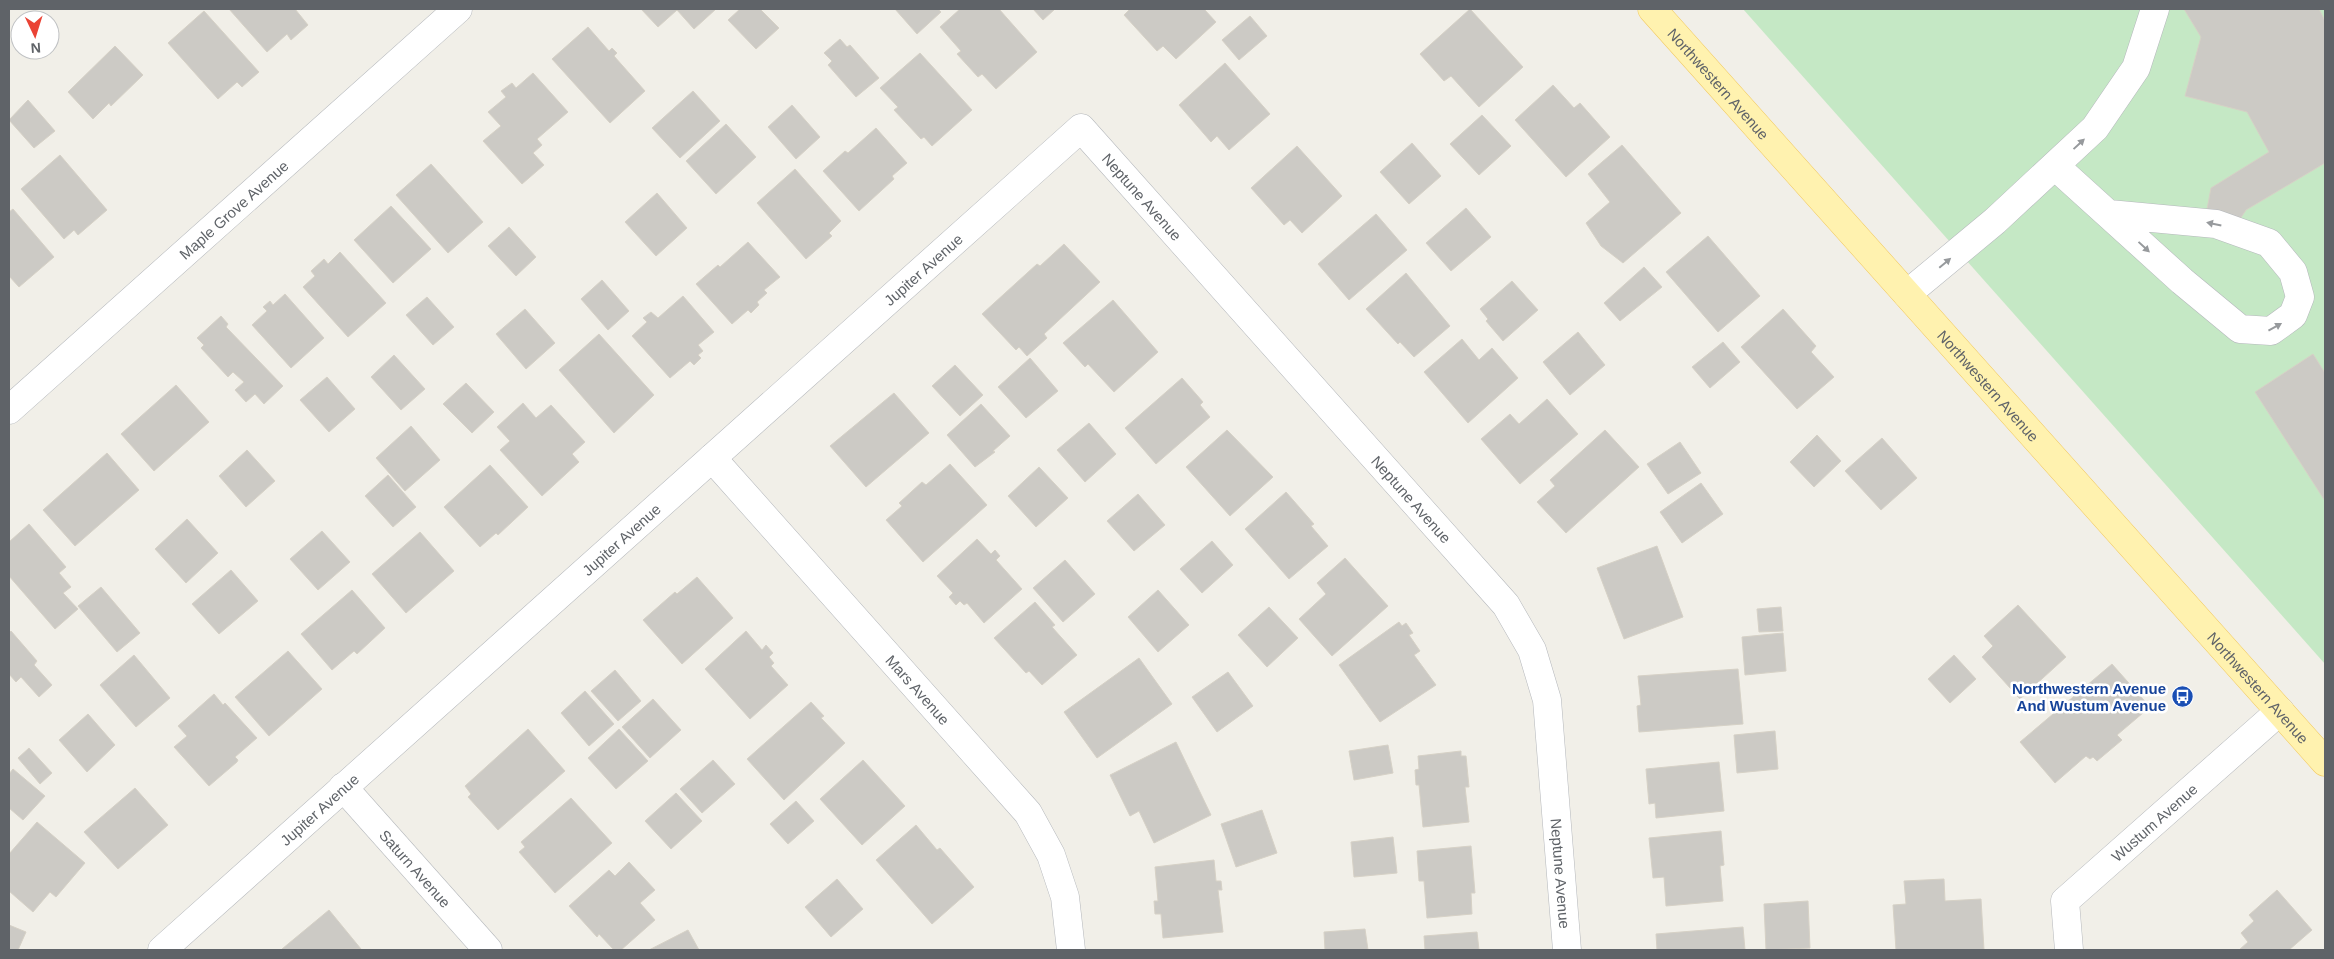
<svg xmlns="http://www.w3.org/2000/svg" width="2334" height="959" viewBox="0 0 2334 959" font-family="Arial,sans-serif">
<rect width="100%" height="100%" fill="#f1efe8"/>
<polygon fill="#c5e8c5" points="1743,9 2325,9 2325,664"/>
<g fill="#cccac5" stroke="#d6d1c6">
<polygon points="229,9 295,9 308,25 291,40 287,34 267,52"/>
<polygon points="641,9 716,9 694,29 677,10 658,27"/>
<polygon points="740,9 760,9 779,28 756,49 728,20"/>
<polygon points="895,9 938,9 941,12 917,34"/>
<polygon points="960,9 999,9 1037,52 996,89 982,74 978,77 957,54 961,51 940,27"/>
<polygon points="1033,9 1055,9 1043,20"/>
<polygon points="1130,9 1204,9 1216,22 1176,59 1163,46 1157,51 1124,15"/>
<polygon points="1470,9 1523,67 1479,107 1451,76 1444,81 1420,54"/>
<polygon points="2184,9 2319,9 2325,21 2325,163 2246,210 2234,228 2205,220 2211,188 2269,152 2247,112 2185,96 2201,37"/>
<polygon points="204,11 259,72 242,87 237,82 218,99 168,43"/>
<polygon points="1250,16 1267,36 1239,60 1222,40"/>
<polygon points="588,27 609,51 612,48 617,53 614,56 645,91 610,123 552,59"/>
<polygon points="840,39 847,47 850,45 879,78 856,97 828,65 832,61 824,53"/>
<polygon points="115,46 143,75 111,106 109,103 93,119 68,92"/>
<polygon points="920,53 972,110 932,146 924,137 921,139 894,110 898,107 880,88"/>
<polygon points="1225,63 1270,114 1229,150 1217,136 1211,142 1179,105"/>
<polygon points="533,73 568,112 537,139 542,145 533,153 544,165 522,184 483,141 501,126 488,112 506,97 501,91 512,83 516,88"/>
<polygon points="1553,85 1574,108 1580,103 1610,137 1566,177 1515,120"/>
<polygon points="693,91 720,121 680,158 652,128"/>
<polygon points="28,100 55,131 34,148 9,120"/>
<polygon points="792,105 820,137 796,159 768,127"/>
<polygon points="1482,115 1511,146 1479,175 1450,144"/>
<polygon points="726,124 756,157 716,194 686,161"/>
<polygon points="876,128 907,163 892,176 894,179 859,211 823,171 845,151 848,153"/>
<polygon points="1412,143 1441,176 1409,204 1380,172"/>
<polygon points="1622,145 1681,213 1623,263 1601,246 1586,223 1610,202 1588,174"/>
<polygon points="1297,146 1342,196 1302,233 1290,220 1284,225 1251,188"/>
<polygon points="60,155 107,210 78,235 74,230 64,239 21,189"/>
<polygon points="431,164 483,222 448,253 396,195"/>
<polygon points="795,169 841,221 829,233 832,236 806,259 757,203"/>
<polygon points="657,193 687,228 656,256 625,222"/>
<polygon points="391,206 431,249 393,283 354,240"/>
<polygon points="1466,208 1491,237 1451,271 1426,243"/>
<polygon points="13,209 54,257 19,287 9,276 9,212"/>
<polygon points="1376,214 1407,250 1349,300 1318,264"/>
<polygon points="509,227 536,257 516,276 488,246"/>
<polygon points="1708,236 1760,296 1718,332 1666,272"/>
<polygon points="748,242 780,277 764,290 767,293 757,302 759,305 751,313 748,310 732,324 696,284 718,265 720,267"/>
<polygon points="1064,244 1100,282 1044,334 1047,338 1027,356 1019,347 1016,350 982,314 1037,264 1040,266"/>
<polygon points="340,252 386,303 348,337 303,287 315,276 311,271 324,259 328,264"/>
<polygon points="1644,267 1662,287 1620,321 1604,303"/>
<polygon points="1406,273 1450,326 1414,357 1400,342 1398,344 1366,309"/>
<polygon points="602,280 629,311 608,330 581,299"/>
<polygon points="1512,281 1538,310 1503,341 1486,321 1488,319 1480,309"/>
<polygon points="285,294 324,338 291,368 252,325 267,311 263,307 270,301 273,305"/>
<polygon points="683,296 714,332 698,345 703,351 698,355 701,358 694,365 690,361 670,378 632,336 647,322 643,318 651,312 658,318"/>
<polygon points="427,297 454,327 433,345 406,315"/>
<polygon points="1113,300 1158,352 1114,392 1088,364 1085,367 1063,343"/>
<polygon points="525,309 555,343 526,369 496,334"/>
<polygon points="1783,309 1816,346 1811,352 1834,377 1797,409 1741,347"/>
<polygon points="221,316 228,324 226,327 283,386 264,404 255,394 246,402 235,390 244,382 233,372 228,377 201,348 204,345 197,338"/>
<polygon points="1578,332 1605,365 1570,395 1543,362"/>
<polygon points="599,334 654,395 614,433 559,370"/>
<polygon points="1462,339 1479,360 1492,348 1518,378 1468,423 1424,372"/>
<polygon points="1723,342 1740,362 1710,388 1692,367"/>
<polygon points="2313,354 2325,373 2325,501 2255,392"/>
<polygon points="394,355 425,389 401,410 371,377"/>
<polygon points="1030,358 1058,391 1026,418 998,387"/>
<polygon points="955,365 983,395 960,416 932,386"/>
<polygon points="327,377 355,409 329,432 300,400"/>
<polygon points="1182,378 1203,402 1200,405 1210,417 1156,464 1125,428"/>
<polygon points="466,383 494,412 472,433 443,404"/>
<polygon points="176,385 209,422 154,471 121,434"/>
<polygon points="894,393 929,433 866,487 830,446"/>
<polygon points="1547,399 1578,434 1520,484 1481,439 1510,414 1519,424"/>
<polygon points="523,403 536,418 551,405 585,442 572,454 579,462 542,496 500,450 510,441 497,427"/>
<polygon points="981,404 1010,436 993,451 995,452 975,467 947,435"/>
<polygon points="1089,423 1116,454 1085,482 1057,450"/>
<polygon points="411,426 440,460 405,491 376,458"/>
<polygon points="1227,430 1273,477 1230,516 1186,467"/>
<polygon points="1605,430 1639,467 1566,533 1537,502 1555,486 1550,480"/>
<polygon points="1817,435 1841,461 1814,487 1790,462"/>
<polygon points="1882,438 1917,478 1881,510 1845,471"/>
<polygon points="1680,442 1701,473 1668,494 1647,464"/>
<polygon points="247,450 275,481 246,507 219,476"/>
<polygon points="107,453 139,490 75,546 43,510"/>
<polygon points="950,464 987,505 923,562 886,520 902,506 899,503 922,482 926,485"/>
<polygon points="490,465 528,507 498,535 496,533 480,547 444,507"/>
<polygon points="1039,467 1068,498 1036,527 1008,496"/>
<polygon points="388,475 416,507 393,527 365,496"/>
<polygon points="1701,483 1723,514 1682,543 1660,512"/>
<polygon points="1286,492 1314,524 1311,526 1328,546 1289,579 1245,529"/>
<polygon points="1138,494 1165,525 1134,551 1107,521"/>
<polygon points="187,519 218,553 186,583 155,549"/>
<polygon points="29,524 66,567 59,573 71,587 63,593 78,609 55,629 9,576 9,542"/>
<polygon points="322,531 350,562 318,590 290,559"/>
<polygon points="420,532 454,571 406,613 372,574"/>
<polygon points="977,539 991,554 995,550 1000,556 996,560 1022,589 984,623 967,603 964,605 960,601 956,605 949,597 953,593 937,576"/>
<polygon points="1212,541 1233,565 1202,593 1180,569"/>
<polygon points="1657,546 1683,617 1624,639 1597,568"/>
<polygon points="1345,558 1388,606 1332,656 1299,619 1326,594 1317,583"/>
<polygon points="1065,560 1095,594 1063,622 1033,588"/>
<polygon points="231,570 258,601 219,634 192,604"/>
<polygon points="697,577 733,618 682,664 643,620 675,592 677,594"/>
<polygon points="101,587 140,633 117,652 78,606"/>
<polygon points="352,590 385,628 357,654 354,651 332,670 301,634"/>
<polygon points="1158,590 1189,625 1158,652 1128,617"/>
<polygon points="1035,602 1055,625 1052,627 1077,655 1042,685 1029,671 1026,673 994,638"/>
<polygon points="2018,605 2066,657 2020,699 1982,657 1993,646 1984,636"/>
<polygon points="1269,607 1298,638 1267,667 1238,635"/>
<polygon points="1781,607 1783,631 1759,632 1757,609"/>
<polygon points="1399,622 1402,626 1406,623 1413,633 1409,635 1420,651 1414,655 1436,685 1380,722 1339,665"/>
<polygon points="11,631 37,661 34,665 52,685 39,697 21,677 16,682 9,674 9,633"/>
<polygon points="746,631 762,650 766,645 773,653 769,657 774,663 771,666 788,685 750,719 705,669"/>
<polygon points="1783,633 1786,671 1745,675 1742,637"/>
<polygon points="288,651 322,689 269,736 235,697"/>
<polygon points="134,655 170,698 136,727 100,685"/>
<polygon points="1954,655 1976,679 1950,703 1928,679"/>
<polygon points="1139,658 1172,704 1097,758 1064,712"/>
<polygon points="2112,664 2150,707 2117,735 2122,740 2097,761 2093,757 2090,759 2086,756 2055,783 2020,742"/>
<polygon points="1738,669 1743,724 1639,732 1637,706 1641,705 1638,676"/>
<polygon points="615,670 641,701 618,721 591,691"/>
<polygon points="1228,672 1253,706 1217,732 1192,697"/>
<polygon points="585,691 614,724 589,746 561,713"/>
<polygon points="214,694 223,705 225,703 257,738 235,757 238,760 237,762 209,786 174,747 187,736 178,726"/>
<polygon points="653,699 681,730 650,758 622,727"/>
<polygon points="811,702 824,716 821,718 845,743 784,800 747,759"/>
<polygon points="88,714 115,745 87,772 59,740"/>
<polygon points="528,729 565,771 498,830 468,797 471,794 465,786"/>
<polygon points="619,729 648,761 616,789 588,758"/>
<polygon points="1775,731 1778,769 1737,773 1734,735"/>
<polygon points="1176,742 1211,815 1154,843 1139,811 1130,816 1110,775"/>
<polygon points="1388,745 1393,773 1354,780 1349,751"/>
<polygon points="29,748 52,773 40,784 18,758"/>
<polygon points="1461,751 1461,756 1466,756 1469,787 1465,787 1469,822 1423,827 1419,785 1416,785 1415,770 1419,769 1418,756"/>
<polygon points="713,760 735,784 702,813 680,789"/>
<polygon points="863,760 905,806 862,845 820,799"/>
<polygon points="1719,762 1724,811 1656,818 1655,803 1649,804 1646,769"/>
<polygon points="13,769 45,796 23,820 9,808 9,774"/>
<polygon points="135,788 168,825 118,869 84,832"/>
<polygon points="676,793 702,821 671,849 645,821"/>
<polygon points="571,798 612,843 555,893 519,852 525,847 521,842"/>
<polygon points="796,801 814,821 788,844 770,824"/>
<polygon points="1262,810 1277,853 1236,867 1221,824"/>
<polygon points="37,822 85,863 56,897 50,892 33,912 9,891 9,854"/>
<polygon points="916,825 937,850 940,848 974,887 932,924 876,860"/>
<polygon points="1721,831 1724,865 1720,866 1723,901 1666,906 1664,877 1653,878 1649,838"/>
<polygon points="1393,837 1397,873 1354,877 1351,842"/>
<polygon points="1471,846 1475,893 1471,893 1472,914 1427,918 1424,881 1419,881 1417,851"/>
<polygon points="1214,860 1216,881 1221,881 1222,890 1218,890 1223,932 1163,938 1161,914 1155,914 1154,901 1158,901 1155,867"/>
<polygon points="629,862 655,890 640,903 655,920 621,950 614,950 599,934 597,937 569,906 609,870 615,876"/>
<polygon points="837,879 863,909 831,937 805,907"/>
<polygon points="1944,879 1945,901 1981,899 1984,950 1896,950 1893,905 1906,904 1904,881"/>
<polygon points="2277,890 2312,930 2289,950 2239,950 2248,942 2241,933 2254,921 2249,915"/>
<polygon points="1808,901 1810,948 1766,950 1764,904"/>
<polygon points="329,910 361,949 283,950 282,949"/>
<polygon points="9,925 26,932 18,950 9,950"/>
<polygon points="1743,927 1745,950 1657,950 1656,934"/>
<polygon points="1365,929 1368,950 1325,950 1324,932"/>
<polygon points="688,930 699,950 649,950"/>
<polygon points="1477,932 1479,950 1425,950 1424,936"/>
</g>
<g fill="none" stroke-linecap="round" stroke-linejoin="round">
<defs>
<g id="minor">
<polyline points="2055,166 2182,281 2240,329 2271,331 2293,315 2300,297 2293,272 2269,243 2216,224 2109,214"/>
<polyline points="1907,294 1995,221 2095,128 2136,68 2155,9"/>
<path id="s1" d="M9,410L458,9"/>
<path id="s2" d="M712,458L1028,813L1051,855L1065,897L1071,950"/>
<path id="s3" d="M343,787L488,950"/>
<path id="s4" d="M162,950L1081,128L1506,605L1532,650L1547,700L1567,950"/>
<path id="s5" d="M2069,950L2065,901L2280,711"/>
</g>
<g id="major">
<path id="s6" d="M1652,9L2325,762"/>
</g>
</defs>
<use href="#minor" stroke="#b5b8bc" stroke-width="29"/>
<use href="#major" stroke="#f2c960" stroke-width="29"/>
<use href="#minor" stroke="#fff" stroke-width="28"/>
<use href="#major" stroke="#fff2af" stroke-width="28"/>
</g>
<defs><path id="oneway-solid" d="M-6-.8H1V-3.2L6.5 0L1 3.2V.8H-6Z" transform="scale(1.25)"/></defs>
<g fill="#979a9d">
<use href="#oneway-solid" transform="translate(2079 144) rotate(-43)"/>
<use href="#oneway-solid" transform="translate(2214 224) rotate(-168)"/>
<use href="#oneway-solid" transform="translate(2144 247) rotate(43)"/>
<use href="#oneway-solid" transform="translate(1945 263) rotate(-40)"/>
<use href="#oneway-solid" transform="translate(2275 327) rotate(-29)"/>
</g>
<defs>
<symbol id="bus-disc" viewBox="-11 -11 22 22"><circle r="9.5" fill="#1a4fb4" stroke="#fff"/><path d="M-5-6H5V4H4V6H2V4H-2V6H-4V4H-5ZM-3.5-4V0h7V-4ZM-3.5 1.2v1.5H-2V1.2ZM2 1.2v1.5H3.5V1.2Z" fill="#fff"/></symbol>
</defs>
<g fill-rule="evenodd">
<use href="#bus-disc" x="2170" y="684" width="25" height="25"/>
</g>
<g text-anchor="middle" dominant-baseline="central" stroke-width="5" stroke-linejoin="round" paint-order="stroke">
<g font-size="15" fill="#5f6368" stroke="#fff">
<text stroke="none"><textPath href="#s6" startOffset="100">Northwestern Avenue</textPath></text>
<text stroke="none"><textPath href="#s4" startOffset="1325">Neptune Avenue</textPath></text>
<text stroke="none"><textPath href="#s1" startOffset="301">Maple Grove Avenue</textPath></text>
<text stroke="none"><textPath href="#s4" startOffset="1021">Jupiter Avenue</textPath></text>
<text stroke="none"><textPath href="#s6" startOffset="505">Northwestern Avenue</textPath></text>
<text stroke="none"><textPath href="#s4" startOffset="1730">Neptune Avenue</textPath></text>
<text stroke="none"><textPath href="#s4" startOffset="616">Jupiter Avenue</textPath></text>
<text stroke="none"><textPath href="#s6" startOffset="910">Northwestern Avenue</textPath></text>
<text stroke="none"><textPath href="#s2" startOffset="310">Mars Avenue</textPath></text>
<text stroke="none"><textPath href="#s4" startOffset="211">Jupiter Avenue</textPath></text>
<text stroke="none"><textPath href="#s5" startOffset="168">Wustum Avenue</textPath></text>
<text stroke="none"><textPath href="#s3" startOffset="109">Saturn Avenue</textPath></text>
<text stroke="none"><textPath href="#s4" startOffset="2150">Neptune Avenue</textPath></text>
</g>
<g font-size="15" font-weight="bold" fill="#164399" stroke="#fff" text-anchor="end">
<text x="2166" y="688">Northwestern Avenue<tspan x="2166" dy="17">And Wustum Avenue</tspan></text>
</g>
</g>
<rect width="2334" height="959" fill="none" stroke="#5f6368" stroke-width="20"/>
<g transform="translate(35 35) rotate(176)"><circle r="24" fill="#ffffff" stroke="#bfc1c3"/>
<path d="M0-4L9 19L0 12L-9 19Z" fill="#ea4335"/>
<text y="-8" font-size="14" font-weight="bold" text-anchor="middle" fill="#5f6368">N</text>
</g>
</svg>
